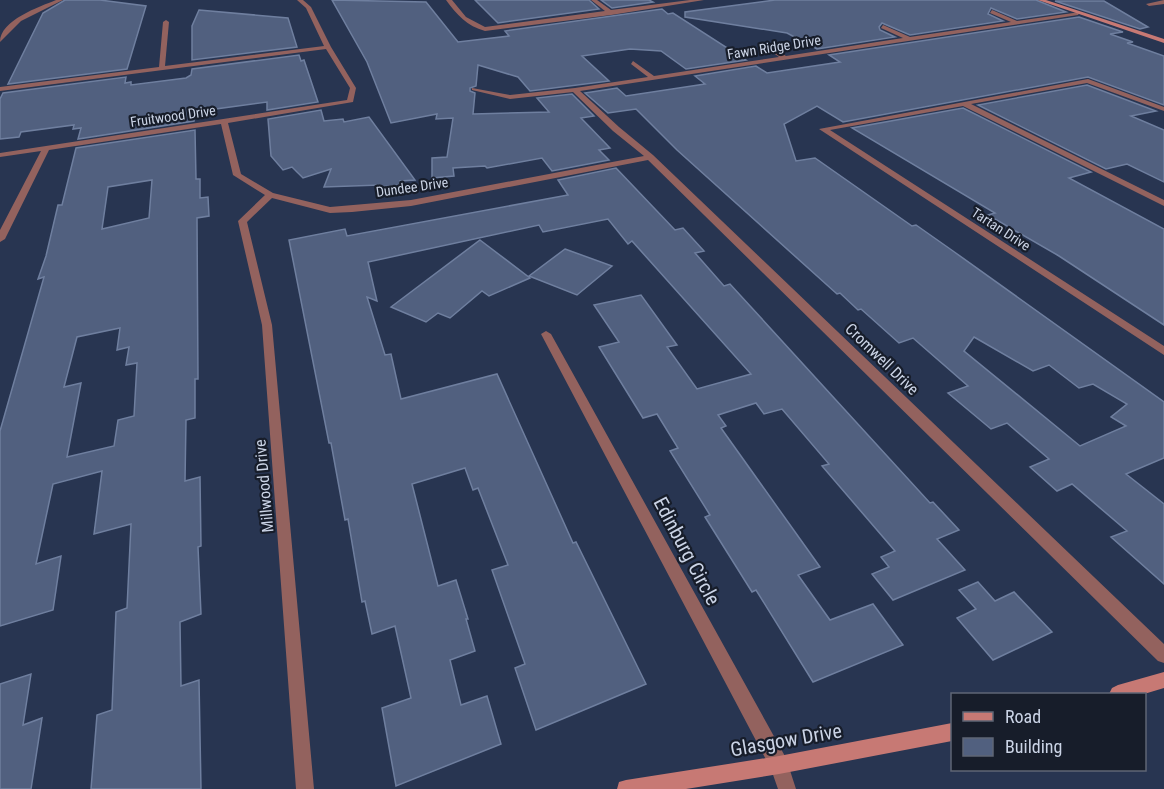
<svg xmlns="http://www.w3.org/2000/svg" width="1164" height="789" viewBox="0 0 1164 789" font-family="'Roboto Condensed',sans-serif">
<rect width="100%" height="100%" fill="#283551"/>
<g fill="#51607f" stroke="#6f7f9f" stroke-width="1.5" fill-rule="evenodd">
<polygon points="65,0 100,0 146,6 127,69 8,84 43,13"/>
<polygon points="332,0 426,2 458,42 509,36 505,31 662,9 668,14 673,13 746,60 686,69 661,51 630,49 582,56 609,81 530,91 518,77 478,65 476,86 470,88 470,91 475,93 473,114 549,112 537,98 572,94 594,116 581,118 610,148 599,150 609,160 552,171 542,158 487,168 485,166 453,168 454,176 432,178 432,158 447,157 453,118 436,119 437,114 391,123 367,62"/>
<polygon points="475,0 589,0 599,9 498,23"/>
<polygon points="601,0 649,0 653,2 612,8"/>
<polygon points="775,0 1036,0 1066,12 1017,19 991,8 988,14 1003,21 910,35 882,23 879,27 880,30 895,37 817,49 787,33 685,17 685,12"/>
<polygon points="1055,1 1104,1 1148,27 1140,29"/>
<polygon points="199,10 288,18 297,47 192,60 192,26"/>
<path d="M1079,17L1123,32L1110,34L1133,42L1127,43L1164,56V105L1088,77L843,122L817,106L784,124L796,161L815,158L912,226L916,225L953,251L1164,402V458L1126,474L1164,504V584L1111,537L1127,531L1072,484L1057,491L1030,467L1049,459L1007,423L991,429L948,393L968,386L913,338L899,343L861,309L858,310L840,293L837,294L677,150L636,109L608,113L585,93L617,88L626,96L705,84L695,76L756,66L767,73L840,62L829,55ZM974,337L1033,371L1049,365L1079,388L1093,384L1127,404L1111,417L1126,426L1080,446L964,351Z"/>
<polygon points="299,55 301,61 304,60 318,102 267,110 267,102 194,112 194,121 78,139 81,128 73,129 74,125 21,132 19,137 0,139 0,99 3,93 126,77 125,83 131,82 131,85 186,78 191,75 192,69"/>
<polygon points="1087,85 1156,111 1131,116 1164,130 1164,182 1127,164 1106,169 978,105"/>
<polygon points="963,108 1091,172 1069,178 1164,229 1164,325 1059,256 988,215 995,213 852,128"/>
<polygon points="321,110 324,121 343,119 344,122 369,117 415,180 400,181 400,185 380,187 380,185 324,187 331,169 303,178 292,167 283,170 271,156 268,119"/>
<path d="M195,130L196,179H200V198L208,197L209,216L197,218L198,379H195V418L186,420L185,481L200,477L201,546L198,547L201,614L180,622L181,686L199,680L201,789H91L97,715L112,710L116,612L127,608L131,524L94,534L102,471L53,484L36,564L61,556L53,610L0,626V431L44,277L38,279L46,256L58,205H62L76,148ZM152,180L149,218L102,229L108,187ZM120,328L117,350L129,347L126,365L137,363L134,416L118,420L114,446L67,457L81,383L64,387L77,337Z"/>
<polygon points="616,168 675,230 683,228 704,251 695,253 724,286 730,284 930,503 933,502 959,530 937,539 965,570 893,600 872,574 889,567 881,557 895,551 822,466 829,464 782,409 764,414 756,403 718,415 726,426 721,428 820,567 798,575 830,620 873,604 903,645 813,682 756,590 752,592 705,517 710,515 670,451 678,448 657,414 643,418 599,347 619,342 594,305 641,295 677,345 667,347 697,389 751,374 632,241 628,244 608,219 543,232 539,225 368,262 377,301 367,297 385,355 391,354 401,399 497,374 573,543 576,542 646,684 536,730 515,668 525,664 492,570 508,565 478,488 473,490 465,468 412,484 438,586 456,580 468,619 466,619 475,651 450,660 461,705 487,696 501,744 396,786 382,708 411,698 395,626 372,634 365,601 362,602 348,519 345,520 331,443 329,443 289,240 345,229 347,236 568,195 558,180"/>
<polygon points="480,240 530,278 489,296 482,291 450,318 438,313 426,322 391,307"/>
<polygon points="565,249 612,266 577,295 529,276"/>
<polygon points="978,582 995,601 1014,592 1052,632 993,660 957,618 976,609 959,590"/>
<polygon points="31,674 23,725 42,718 31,789 0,789 0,684"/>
</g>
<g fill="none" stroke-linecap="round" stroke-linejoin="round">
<g fill="#93625e" fill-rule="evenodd">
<path d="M56,0H63L21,21L0,42C0,20 39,7 56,0Z"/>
<polygon points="297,0 303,0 311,7 331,47 356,88 353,102 228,123 241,174 273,193 330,207 411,200 644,156 613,131 573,92 510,99 472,90 472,88 510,95 575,88 648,77 631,64 633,61 654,76 779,57 764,46 766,43 786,56 903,38 881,28 883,25 910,37 1011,22 990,13 992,10 1017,21 1080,12 1078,15 580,91 619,127 653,155 1164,644 1164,663 1158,661 648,160 411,206 352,212 330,213 272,198 247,222 272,325 314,789 296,789 262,325 238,221 265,195 233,175 221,124 49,150 5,239 0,242 0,230 41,151 0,157 0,153 347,100 350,88 326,49 0,91 0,87 159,67 163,22 166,20 169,22 165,66 324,46 306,8"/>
<path d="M446,0H452L466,17L485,27L605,11L591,0H597L611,10L690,0H704L611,15L485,31C467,26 457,15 446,0Z"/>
<polygon points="1164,0 1164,4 1149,6 1146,4"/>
<polygon points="1088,79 1164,107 1164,111 1087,83 971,104 1164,200 1164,206 963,106 830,130 1164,346 1164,355 819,129"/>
<polygon points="546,331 551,334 786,758 796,789 778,789 771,769 541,334"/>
</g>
<g fill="#c77974" fill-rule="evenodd">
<polygon points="1038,0 1046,0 1164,39 1164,43"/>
<polygon points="1164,672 1164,688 1144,694 1109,694 1112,688 1118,685"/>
<polygon points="952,723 952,741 779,774 686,789 617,789 619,782 626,780 779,756"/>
</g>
</g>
<g text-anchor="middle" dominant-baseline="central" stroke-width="4.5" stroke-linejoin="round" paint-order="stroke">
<g font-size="14" fill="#cbd4e6" stroke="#171d2a">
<text transform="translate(774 47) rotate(-9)">Fawn Ridge Drive</text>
<text transform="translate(173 116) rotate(-8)">Fruitwood Drive</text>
<text transform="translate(412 187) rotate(-8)">Dundee Drive</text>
<text transform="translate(1001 229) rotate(33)">Tartan Drive</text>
</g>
<g font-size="16" fill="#cbd4e6" stroke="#171d2a">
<text transform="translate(882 359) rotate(44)">Cromwell Drive</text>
<text transform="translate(264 486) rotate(-95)">Millwood Drive</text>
</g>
<g font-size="20" fill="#cbd4e6" stroke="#171d2a">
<text transform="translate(687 551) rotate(62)">Edinburg Circle</text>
<text transform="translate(786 740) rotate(-10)">Glasgow Drive</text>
</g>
</g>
<rect x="951" y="693" width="195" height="78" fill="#171d2a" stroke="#5f6675" stroke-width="1.5"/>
<rect x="963" y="712" width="30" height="9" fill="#c77974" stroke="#5f6675" stroke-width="1.5"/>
<text x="1005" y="723" font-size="18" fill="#cbd4e6">Road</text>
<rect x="963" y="738" width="30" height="18" fill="#51607f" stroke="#5f6675" stroke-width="1.5"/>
<text x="1005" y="753" font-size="18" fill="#cbd4e6">Building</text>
</svg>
